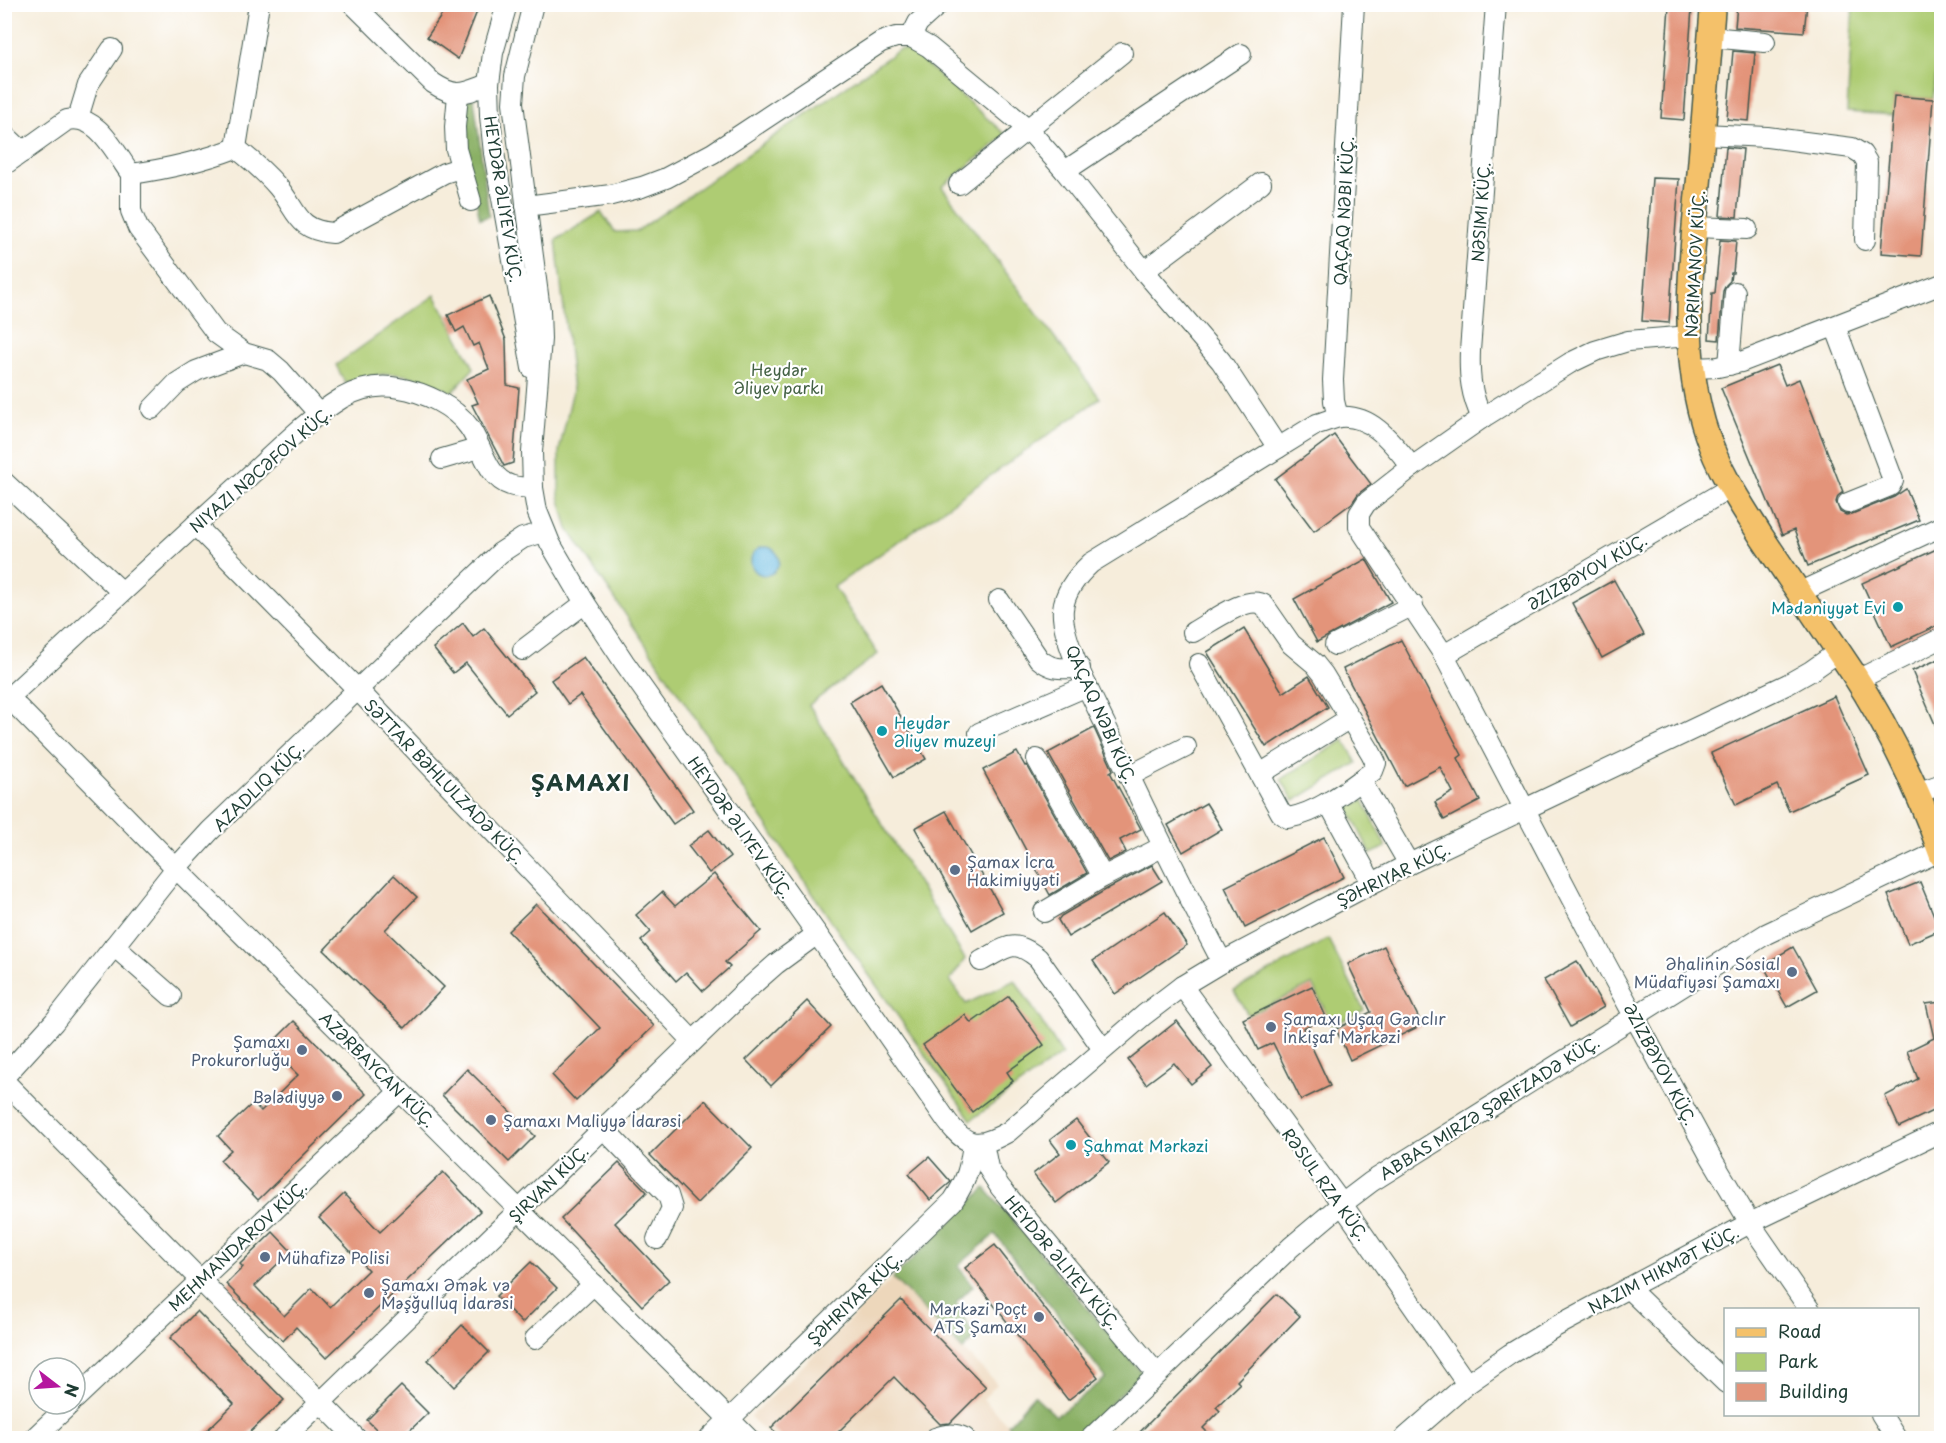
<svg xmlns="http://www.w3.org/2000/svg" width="1946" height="1443" viewBox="0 0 1946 1443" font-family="'Playpen Sans',sans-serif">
<rect width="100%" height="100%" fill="#fff"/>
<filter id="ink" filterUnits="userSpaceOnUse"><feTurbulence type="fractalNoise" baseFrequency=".0167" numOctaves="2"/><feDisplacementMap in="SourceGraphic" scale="12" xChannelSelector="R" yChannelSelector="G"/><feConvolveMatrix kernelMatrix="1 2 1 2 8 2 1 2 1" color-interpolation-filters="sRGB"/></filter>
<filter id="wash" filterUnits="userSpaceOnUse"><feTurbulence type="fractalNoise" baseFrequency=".008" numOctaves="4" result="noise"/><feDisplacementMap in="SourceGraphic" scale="24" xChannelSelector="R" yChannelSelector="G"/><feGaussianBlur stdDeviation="1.35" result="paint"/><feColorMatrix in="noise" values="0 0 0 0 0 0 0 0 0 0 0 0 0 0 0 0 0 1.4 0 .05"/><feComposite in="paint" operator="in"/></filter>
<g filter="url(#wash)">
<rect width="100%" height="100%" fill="#f6eddb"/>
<polygon fill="#edd7bb" points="893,1278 997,1384 983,1399 1021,1438 771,1438 750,1417"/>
<g fill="#aecc73" stroke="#668454" stroke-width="1.5">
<polygon points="1853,5 1941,5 1941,32 1933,99 1894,96 1893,115 1847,112"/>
<polygon points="900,49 912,52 1006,135 942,187 1100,398 834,587 878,654 809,705 965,959 950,980 966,1004 1015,980 1062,1054 971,1120 838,931 568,529 559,496 559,451 573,390 556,240 601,212 615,232 637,231"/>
<path d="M435,295L474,368L452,392C408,373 392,367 345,383L336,365Z"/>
<polygon points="1344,740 1357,763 1294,801 1281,779"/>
<polygon points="1363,800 1386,847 1371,854 1348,808"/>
<polygon points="1328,939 1364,1010 1332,1026 1313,984 1248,1015 1234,991"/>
</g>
<g fill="#8ab065" stroke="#54764c" stroke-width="1.5">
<polygon points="474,98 489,216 480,219 463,142 463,101"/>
<polygon points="985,1188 1142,1373 1075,1438 1021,1438 1008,1425 1034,1395 1056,1416 1106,1378 995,1234 958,1266 973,1286 956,1303 975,1338 963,1350 893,1278"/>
</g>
<circle fill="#62b7df" stroke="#407a8a" stroke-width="1.5" cx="765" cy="561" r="14"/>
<g id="blocks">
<g fill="#e3947a">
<polygon points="449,4 480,4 458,59 427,37"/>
<polygon points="1737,4 1807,4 1804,32 1735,27"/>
<polygon points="1669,6 1692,8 1684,120 1661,118"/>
<polygon points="1733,51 1755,53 1749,121 1727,119"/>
<polygon points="1894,96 1933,99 1921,256 1881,253"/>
<polygon points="1726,147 1743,149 1737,217 1720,216"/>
<polygon points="1652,178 1679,179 1669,323 1642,321"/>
<polygon points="1720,240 1736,241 1733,273 1731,273 1730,281 1726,285 1723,291 1719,340 1709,339 1712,293 1715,293"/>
<polygon points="489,296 506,340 507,385 519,388 513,463 504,466 472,405 478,403 467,379 489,369 479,343 473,346 464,327 456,332 448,315"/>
<polygon points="1777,365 1785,385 1799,379 1843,492 1838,496 1836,502 1840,512 1846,515 1852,514 1894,497 1906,489 1919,520 1808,566 1794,530 1782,535 1721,388"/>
<polygon points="1334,435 1371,484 1358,494 1352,503 1314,531 1275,479"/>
<polygon points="1941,547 1941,624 1891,647 1862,583"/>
<polygon points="1366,559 1391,602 1317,642 1294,599"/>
<polygon points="1614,580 1644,635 1602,658 1572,603"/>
<polygon points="463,623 473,637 484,628 535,691 507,714 466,663 453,673 433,648"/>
<polygon points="1244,629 1283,693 1309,676 1328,707 1266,747 1207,652"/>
<polygon points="1401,640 1462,755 1458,758 1480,801 1444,820 1435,802 1453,792 1440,767 1404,786 1343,669"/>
<polygon points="583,657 693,810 673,824 580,695 568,704 551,680"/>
<polygon points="1941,658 1941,738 1912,671"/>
<polygon points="881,683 926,759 894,777 850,702"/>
<polygon points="1834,696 1869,775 1789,811 1777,785 1736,805 1711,753"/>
<polygon points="1094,728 1113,770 1110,772 1141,829 1120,840 1126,852 1108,861 1048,753"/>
<polygon points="1017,752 1025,766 1027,765 1087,873 1050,895 983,770"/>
<polygon points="1206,803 1222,829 1183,852 1168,825"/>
<polygon points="946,811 1003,912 972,930 915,828"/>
<polygon points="709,830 730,857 709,873 688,846"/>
<polygon points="1324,837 1344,877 1245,928 1225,887"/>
<polygon points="1152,865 1162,881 1068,937 1058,920 1061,916 1109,888"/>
<polygon points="714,874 761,931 725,962 730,967 703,991 686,972 676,981 641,941 651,932 636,915 662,892 675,906"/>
<polygon points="394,875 417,897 385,930 444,987 405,1028 324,950"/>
<polygon points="1920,882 1940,930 1908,944 1888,895"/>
<polygon points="536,904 654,1026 576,1101 552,1075 600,1028 508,931"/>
<polygon points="1165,912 1187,945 1115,994 1093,961"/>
<polygon points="1384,946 1422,1025 1350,1060 1336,1029 1371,1012 1348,964"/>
<polygon points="1793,947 1817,990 1787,1007 1763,965"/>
<polygon points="1577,961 1604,1007 1570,1027 1544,980"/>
<polygon points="1312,986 1326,1017 1303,1028 1330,1086 1301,1100 1273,1043 1258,1050 1243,1019"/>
<polygon points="1009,996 1044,1045 1007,1072 1013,1081 972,1112 923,1045 965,1015 971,1023"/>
<polygon points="807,1001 831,1027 771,1086 746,1060"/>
<polygon points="1941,1002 1941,1107 1899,1127 1885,1096 1918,1079 1907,1051 1934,1038 1926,1004"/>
<polygon points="294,1021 366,1094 258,1200 220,1160 231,1150 218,1136 253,1103 261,1111 298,1075 269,1046"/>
<polygon points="1177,1021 1212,1067 1191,1084 1174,1063 1146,1084 1128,1060"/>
<polygon points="467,1069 535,1136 509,1162 442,1095"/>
<polygon points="705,1100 752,1148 697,1203 650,1155"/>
<polygon points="1076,1120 1109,1162 1056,1203 1033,1174 1060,1153 1050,1140"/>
<polygon points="929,1157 951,1182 930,1200 909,1174"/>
<polygon points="619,1163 647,1192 615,1223 669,1280 642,1306 561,1219"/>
<polygon points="443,1172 480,1211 326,1358 296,1327 283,1341 226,1284 243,1267 240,1264 273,1232 291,1251 255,1286 284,1316 312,1288 330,1307 368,1270 319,1218 344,1194 380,1232"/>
<polygon points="995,1245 1098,1377 1068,1400 965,1268"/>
<polygon points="531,1262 557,1288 522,1323 496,1296"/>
<polygon points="1277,1294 1300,1316 1237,1381 1240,1384 1216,1407 1220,1411 1203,1428 1213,1438 1134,1438"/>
<polygon points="901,1300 986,1387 950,1423 940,1424 894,1377 832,1438 782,1438 771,1428"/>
<polygon points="197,1311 284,1400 244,1438 199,1438 234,1404 170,1338"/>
<polygon points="462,1325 489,1352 454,1387 428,1360"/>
<polygon points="401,1386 428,1413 402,1438 385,1438 367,1420"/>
</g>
</g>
</g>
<g filter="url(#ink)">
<use href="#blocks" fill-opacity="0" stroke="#3f574d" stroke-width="1.5"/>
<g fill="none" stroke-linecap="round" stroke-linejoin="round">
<defs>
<g id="minor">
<path d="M353,4L433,83C457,99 464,93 489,84"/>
<polyline points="507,4 493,53 489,84 490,116 494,153 532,368"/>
<path d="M533,4L515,76L513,103L540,310L541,339L532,452L533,488L537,511L550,543L585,603L624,662L822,941L947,1121C967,1148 979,1148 1008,1132L1144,1015L1182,986L1222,962L1409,864L1788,684L1811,671L1838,652"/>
<polyline points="911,37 918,23 939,4"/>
<polyline points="1710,37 1765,42"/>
<polyline points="458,95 455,127 456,149 471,201"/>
<polyline points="78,118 88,85 112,49"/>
<polyline points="4,134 23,152"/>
<polyline points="1703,134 1767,137 1852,148 1862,154 1867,162 1865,240"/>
<path d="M236,148C251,160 265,172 278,187C298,211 296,230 333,233L444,173L460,168"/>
<path d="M4,165L67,120C98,113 115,153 131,174C167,169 202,161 236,148L259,4"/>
<polyline points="1065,171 1241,54"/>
<polyline points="131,174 131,211 138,228 216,333 244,353 268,360 281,371 319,414"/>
<polyline points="959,184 1122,53"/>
<polyline points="526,206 611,195 642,187 666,178 713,153 881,42 896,37 911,37 929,47 1027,128 1065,171 1144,271 1221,361 1278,448"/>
<polyline points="1694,227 1747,229"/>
<polyline points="1144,271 1261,183"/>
<polyline points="1835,326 1893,480 1890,486 1848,503"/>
<polyline points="1729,365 1735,292"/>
<polyline points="1692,368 1718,367 1741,362 1942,284"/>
<polyline points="152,409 177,383 196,371 244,353"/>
<polyline points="1338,417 1334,401 1333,380 1354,4"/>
<path d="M1482,418C1471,395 1469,376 1470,351L1496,4"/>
<polyline points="442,459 480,448"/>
<polyline points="1412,467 1366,503 1359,514 1359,527 1444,655 1601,955 1709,1154 1750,1223 1810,1310"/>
<polyline points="4,482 122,592"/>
<polyline points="195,525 358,690 693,1041"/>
<polyline points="1798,593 1942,526"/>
<path d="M999,600L1039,659C1053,671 1063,668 1080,668"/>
<path d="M1193,632C1210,623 1247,594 1264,605L1291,644L1315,664L1323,674L1371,753L1376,763L1373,771C1349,789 1318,813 1288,818L1281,813L1199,664"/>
<polyline points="1335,645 1413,605"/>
<polyline points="523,650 585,603"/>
<polyline points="1444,655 1730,488"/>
<polyline points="1857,680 1942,638"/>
<polyline points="9,698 176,868 748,1438"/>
<path d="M4,702C81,631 157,559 235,489C269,459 304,421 342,398C360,388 379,384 399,388C424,392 454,406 469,427C482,445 487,478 510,485C517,488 525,487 533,488"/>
<polyline points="979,733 1087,686"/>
<polyline points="1037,759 1103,877"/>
<polyline points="1260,774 1350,718"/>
<polyline points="1129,776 1186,747"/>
<polyline points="1361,781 1409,864"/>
<polyline points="1917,793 1942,784"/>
<polyline points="1328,802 1372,883"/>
<polyline points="1044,912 1103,877 1162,847"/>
<polyline points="114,946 171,996"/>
<path d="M981,961C1007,948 1012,937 1038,958L1103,1049"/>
<path d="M1222,962C1181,883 1142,805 1105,724C1092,697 1060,637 1063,609C1065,590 1078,575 1091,563L1317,424C1325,422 1333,418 1340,417C1373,414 1394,445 1412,467L1482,418L1570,363L1595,351L1628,341L1690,336"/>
<polyline points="1182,986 1342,1204 1467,1384"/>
<polyline points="4,1077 54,1022 176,868 210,831 500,553 523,538 545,532"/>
<polyline points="4,1081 356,1438"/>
<polyline points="603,1128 668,1195 672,1208 657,1239"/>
<polyline points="983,1143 988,1168 1000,1187 1157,1374"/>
<polyline points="1628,1288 1726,1383"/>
<polyline points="535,1339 594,1284"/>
<polyline points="75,1399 400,1091"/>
<polyline points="1881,1414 1896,1438"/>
<polyline points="34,1438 70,1404"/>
<polyline points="284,1438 742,994 776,964 817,934"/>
<path d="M710,1438L953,1201C967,1180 970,1168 973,1143"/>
<path d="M935,1438C946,1434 954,1433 965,1438"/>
<polyline points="1091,1438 1291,1247 1342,1204 1371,1182 1766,934 1942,850"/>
<polyline points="1405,1438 1467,1384 1510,1354 1555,1327 1750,1223 1942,1131"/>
</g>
<path id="major" d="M1713,4C1708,63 1704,121 1699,179C1691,264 1679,353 1707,435C1719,472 1741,504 1761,536C1791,581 1821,626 1851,670C1889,728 1919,791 1942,856"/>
</defs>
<use href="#minor" stroke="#3f574d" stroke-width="22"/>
<use href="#major" stroke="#3f574d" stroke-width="27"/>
<use href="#minor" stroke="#fff" stroke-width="20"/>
<use href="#major" stroke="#f4c16a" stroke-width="24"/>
</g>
</g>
<g fill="#0f9aa8" stroke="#fff" stroke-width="2">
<circle cx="1898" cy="607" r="6"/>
<circle cx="882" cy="731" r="6"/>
<circle cx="1071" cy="1145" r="6"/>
</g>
<g fill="#5c6f8a" stroke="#fff" stroke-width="2">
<circle cx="955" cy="870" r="6"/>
<circle cx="1792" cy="972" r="6"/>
<circle cx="1271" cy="1027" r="6"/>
<circle cx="302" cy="1050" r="6"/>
<circle cx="337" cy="1096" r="6"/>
<circle cx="491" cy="1120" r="6"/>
<circle cx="265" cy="1257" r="6"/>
<circle cx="369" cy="1293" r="6"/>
<circle cx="1039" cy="1317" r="6"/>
</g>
<g text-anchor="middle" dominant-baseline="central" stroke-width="4.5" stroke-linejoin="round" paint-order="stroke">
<g font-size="16" fill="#1f3d34" stroke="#fff">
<text transform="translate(504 199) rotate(81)">HEYDƏR ƏLIYEV KÜÇ.</text>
<text transform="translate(1343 211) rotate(-87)">QAÇAQ NƏBI KÜÇ.</text>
<text transform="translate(1480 212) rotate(-86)">NƏSIMI KÜÇ.</text>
<text transform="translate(1694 264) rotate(-87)">NƏRIMANOV KÜÇ.</text>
<text transform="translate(260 469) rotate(-41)">NIYAZI NƏCƏFOV KÜÇ.</text>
<text transform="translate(1587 571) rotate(-30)">ƏZIZBƏYOV KÜÇ.</text>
<text transform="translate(1102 714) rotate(66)">QAÇAQ NƏBI KÜÇ.</text>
<text transform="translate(445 781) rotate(46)">SƏTTAR BƏHLULZADƏ KÜÇ.</text>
<text transform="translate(258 786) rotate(-44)">AZADLIQ KÜÇ.</text>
<text transform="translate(741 827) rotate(55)">HEYDƏR ƏLIYEV KÜÇ.</text>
<text transform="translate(1393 874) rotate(-26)">ŞƏHRIYAR KÜÇ.</text>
<text transform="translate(1661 1064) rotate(62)">ƏZIZBƏYOV KÜÇ.</text>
<text transform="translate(378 1069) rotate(45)">AZƏRBAYCAN KÜÇ.</text>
<text transform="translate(1489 1107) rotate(-32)">ABBAS MIRZƏ ŞƏRIFZADƏ KÜÇ.</text>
<text transform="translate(548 1183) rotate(-44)">ŞIRVAN KÜÇ.</text>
<text transform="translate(1326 1184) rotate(54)">RƏSUL RZA KÜÇ.</text>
<text transform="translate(237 1245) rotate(-43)">MEHMANDAROV KÜÇ.</text>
<text transform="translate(1063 1262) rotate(50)">HEYDƏR ƏLIYEV KÜÇ.</text>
<text transform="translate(1663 1269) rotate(-28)">NAZIM HIKMƏT KÜÇ.</text>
<text transform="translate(854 1298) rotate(-44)">ŞƏHRIYAR KÜÇ.</text>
</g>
<g font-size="16" fill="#436144" stroke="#fff">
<text x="779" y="369">Heydər<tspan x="779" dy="18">Əliyev parkı</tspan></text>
</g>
<g font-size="16" fill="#0d838f" stroke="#fff" text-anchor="start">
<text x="1886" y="607" text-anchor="end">Mədəniyyət Evi</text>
<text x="894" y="722">Heydər<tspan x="894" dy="18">Əliyev muzeyi</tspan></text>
<text x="1083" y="1145">Şahmat Mərkəzi</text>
</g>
<g font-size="16" fill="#4e5e75" stroke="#fff" text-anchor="start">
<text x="967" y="861">Şamax İcra<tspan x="967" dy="18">Hakimiyyəti</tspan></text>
<text x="1780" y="963" text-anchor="end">Əhalinin Sosial<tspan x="1780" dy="18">Müdafiyəsi Şamaxı</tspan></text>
<text x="1283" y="1018">Şamaxı Uşaq Gənclır<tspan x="1283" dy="18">İnkişaf Mərkəzi</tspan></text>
<text x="290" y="1041" text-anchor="end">Şamaxı<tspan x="290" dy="18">Prokurorluğu</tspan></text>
<text x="325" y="1096" text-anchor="end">Bələdiyyə</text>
<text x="503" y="1120">Şamaxı Maliyyə İdarəsi</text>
<text x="277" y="1257">Mühafizə Polisi</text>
<text x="381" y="1284">Şamaxı Əmək və<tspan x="381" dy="18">Məşğulluq İdarəsi</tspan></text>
<text x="1027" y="1308" text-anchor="end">Mərkəzi Poçt<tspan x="1027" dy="18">ATS Şamaxı</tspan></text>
</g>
<g font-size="22" font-weight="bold" letter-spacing="1.5" fill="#1f3d34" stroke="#fff">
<text x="581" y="781">ŞAMAXI</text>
</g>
</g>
<rect width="1946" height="1443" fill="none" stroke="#fff" stroke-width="24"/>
<rect x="1724" y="1308" width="195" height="108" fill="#ffffff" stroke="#a5b1ae" stroke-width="1.5"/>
<rect x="1736" y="1328" width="30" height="9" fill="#f4c16a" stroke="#a5b1ae" stroke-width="1.5"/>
<text x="1778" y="1338" font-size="18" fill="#1f3d34">Road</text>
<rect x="1736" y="1353" width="30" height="18" fill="#aecc73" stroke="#a5b1ae" stroke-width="1.5"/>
<text x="1778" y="1368" font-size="18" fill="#1f3d34">Park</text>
<rect x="1736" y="1383" width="30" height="18" fill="#e3947a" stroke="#a5b1ae" stroke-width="1.5"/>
<text x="1778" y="1398" font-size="18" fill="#1f3d34">Building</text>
<g transform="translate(57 1386) rotate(107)"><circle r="28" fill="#ffffff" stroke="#a5b1ae" stroke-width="1.5"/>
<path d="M0-4.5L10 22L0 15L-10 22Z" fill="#b5179e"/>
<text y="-9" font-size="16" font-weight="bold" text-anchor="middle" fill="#1f3d34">N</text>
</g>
</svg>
